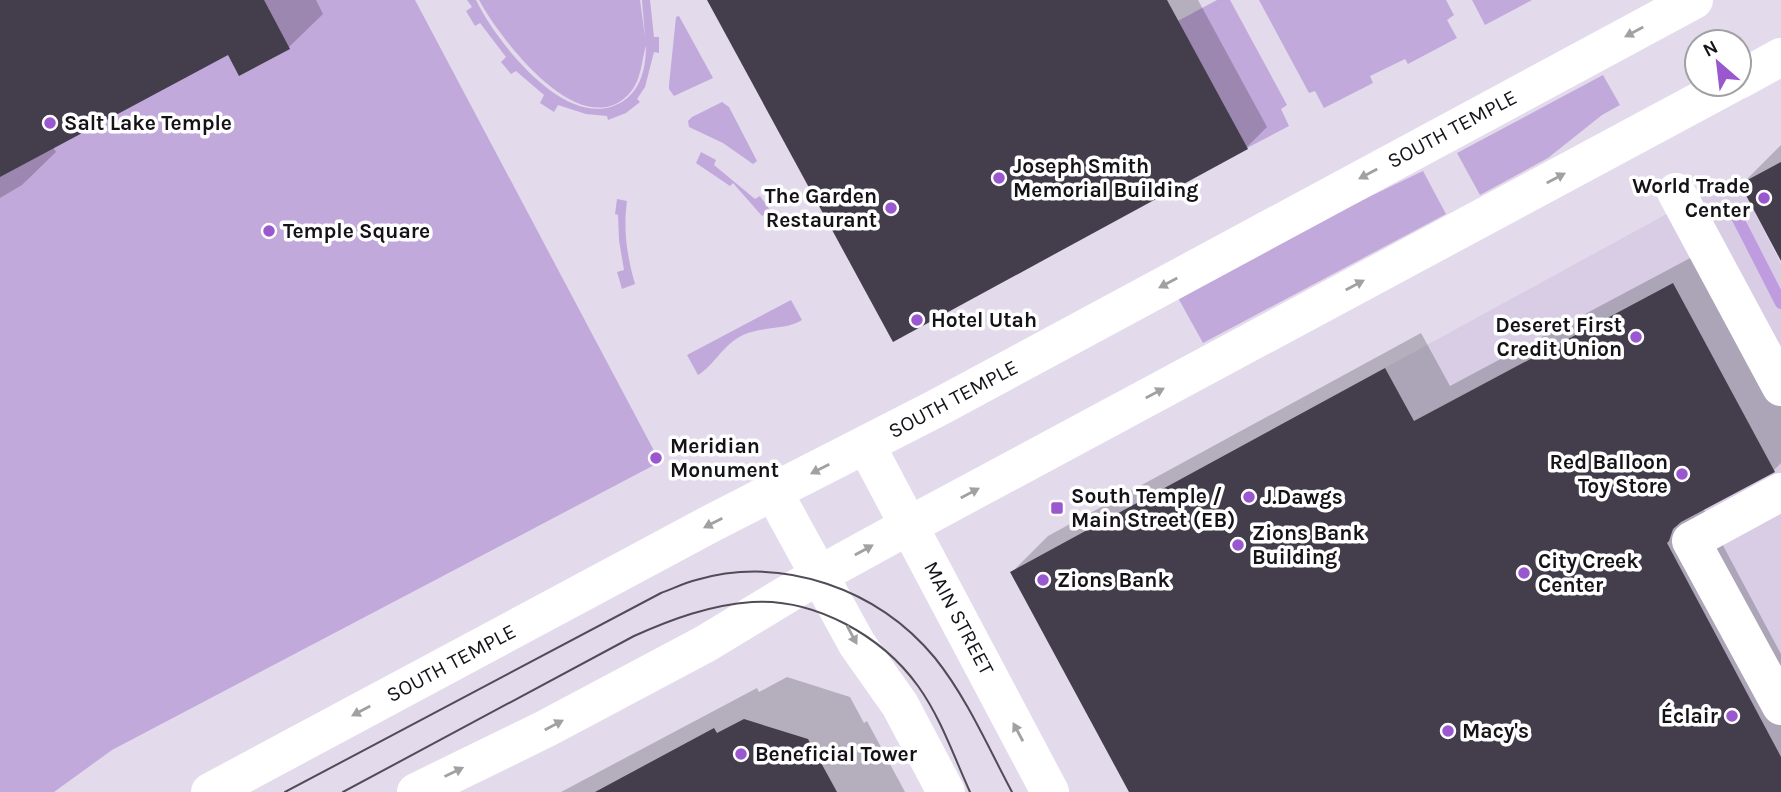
<svg xmlns="http://www.w3.org/2000/svg" width="1781" height="792" viewBox="0 0 1781 792" font-family="Karla,sans-serif">
<rect width="100%" height="100%" fill="#e3daec"/>
<polygon fill="#d8cde5" points="1736,176 1781,264 1781,792 1466,518 1385,368"/>
<g fill="#c2a9db">
<polygon points="0,0 415,0 660,462 112,750 54,792 0,792"/>
<path d="M467,0H476C496,42 572,140 626,99C642,87 646,65 646,46C641,61 642,81 628,95C579,144 499,37 479,0H640L645,37L642,0H650L654,37H659V53L654,52L645,87L637,99L640,102L626,113L608,120L607,116L586,114L558,105L554,112L540,103L544,95L516,71L511,74L501,62L506,57L480,23L475,26L466,11L472,7Z"/>
<polygon points="1217,0 1230,0 1287,105 1281,109 1289,126 1247,148 1178,21"/>
<polygon points="1259,0 1446,0 1454,15 1447,20 1457,38 1408,64 1405,59 1370,76 1373,83 1324,108 1315,91 1309,93"/>
<polygon points="1472,0 1532,0 1485,25"/>
<polygon points="679,16 713,78 674,96 669,89 669,85 676,17"/>
<polygon points="1603,75 1620,105 1602,115 1548,158 1480,195 1457,153"/>
<polygon points="722,102 729,107 757,161 753,164 723,143 689,127 688,121 692,117"/>
<polygon points="701,152 716,160 714,165 755,199 760,196 770,210 762,216 733,183 730,186 696,163"/>
<polygon points="1423,171 1446,214 1203,343 1177,296 1298,231"/>
<path d="M617,199L627,201C623,230 627,256 635,284L622,289L617,272L624,270L619,240L618,215L615,214Z"/>
<path d="M791,300L802,320C787,330 763,326 743,335C722,345 714,366 698,375L687,355Z"/>
</g>
<g fill="#0003">
<polygon points="0,0 316,0 323,14 289,47 240,74 228,53 53,147 56,152 22,185 0,198"/>
<polygon points="709,0 1198,0 1267,127 1247,147"/>
<polygon points="1781,145 1781,257 1742,184"/>
<polygon points="1709,248 1781,380 1781,463 1774,470 1703,508 1781,654 1781,792 1131,792 1012,572 1048,536 1421,333 1450,386"/>
<polygon points="787,677 850,697 864,723 867,721 905,792 561,792 757,688 759,692"/>
</g>
<g fill="none" stroke-linecap="round" stroke-linejoin="round">
<polyline stroke="#bf9ce0" stroke-width="12" points="1737,217 1781,303"/>
</g>
<g fill="#443d4b">
<polygon points="0,0 264,0 290,49 239,76 228,55 0,177"/>
<polygon points="707,0 1167,0 1248,149 893,342"/>
<polygon points="1781,162 1781,261 1740,184"/>
<polygon points="1673,283 1775,472 1681,522 1673,529 1669,541 1667,543 1781,757 1781,792 1129,792 1010,572 1385,368 1414,421"/>
<polygon points="744,719 808,739 837,792 595,792 714,728 717,733"/>
</g>
<g fill="none" stroke-linecap="round" stroke-linejoin="round">
<g stroke="#fff" stroke-width="38">
<polyline points="1739,80 1781,57"/>
<polyline points="1676,192 1781,387"/>
<polyline points="866,445 1050,792"/>
<polyline points="1781,492 1691,541 1781,706"/>
<polyline points="774,493 857,644 900,705 946,792"/>
<polyline points="210,792 712,523 937,408 1694,0"/>
<polyline points="416,792 545,729 705,644 819,575 910,525 1731,84"/>
</g>
<g stroke="#514c56" stroke-width="2">
<path d="M285,792L661,593C672,589 684,583 696,580C783,555 878,589 935,658C967,698 988,747 1012,792"/>
<path d="M343,792L634,636C672,619 710,605 752,602C815,598 882,636 918,686C941,718 954,757 970,792"/>
</g>
</g>
<defs><path id="oneway-solid" d="M-6-.8H1V-3.2L6.5 0L1 3.2V.8H-6Z" transform="scale(1.75)"/></defs>
<g fill="#a1a0a3">
<use href="#oneway-solid" transform="translate(1634 32) rotate(152)"/>
<use href="#oneway-solid" transform="translate(1368 174) rotate(152)"/>
<use href="#oneway-solid" transform="translate(1556 178) rotate(-28)"/>
<use href="#oneway-solid" transform="translate(1168 283) rotate(152)"/>
<use href="#oneway-solid" transform="translate(1355 285) rotate(-28)"/>
<use href="#oneway-solid" transform="translate(1155 393) rotate(-28)"/>
<use href="#oneway-solid" transform="translate(820 469) rotate(153)"/>
<use href="#oneway-solid" transform="translate(970 493) rotate(-28)"/>
<use href="#oneway-solid" transform="translate(713 523) rotate(153)"/>
<use href="#oneway-solid" transform="translate(864 550) rotate(-29)"/>
<use href="#oneway-solid" transform="translate(852 635) rotate(62)"/>
<use href="#oneway-solid" transform="translate(361 711) rotate(152)"/>
<use href="#oneway-solid" transform="translate(554 725) rotate(-28)"/>
<use href="#oneway-solid" transform="translate(1018 732) rotate(-118)"/>
<use href="#oneway-solid" transform="translate(454 772) rotate(-26)"/>
</g>
<g fill="#9958ce" stroke="#fff" stroke-width="2.5">
<circle cx="50" cy="123" r="7"/>
<circle cx="999" cy="178" r="7"/>
<circle cx="1764" cy="198" r="7"/>
<circle cx="891" cy="208" r="7"/>
<circle cx="269" cy="231" r="7"/>
<circle cx="917" cy="320" r="7"/>
<circle cx="1636" cy="337" r="7"/>
<circle cx="656" cy="458" r="7"/>
<circle cx="1682" cy="474" r="7"/>
<circle cx="1249" cy="497" r="7"/>
<rect x="1050" y="501" width="14" height="14" rx="3.5"/>
<circle cx="1238" cy="545" r="7"/>
<circle cx="1524" cy="573" r="7"/>
<circle cx="1043" cy="580" r="7"/>
<circle cx="1732" cy="716" r="7"/>
<circle cx="1448" cy="731" r="7"/>
<circle cx="741" cy="754" r="7"/>
</g>
<g text-anchor="middle" dominant-baseline="central" stroke-width="7" stroke-linejoin="round" paint-order="stroke">
<g font-size="21" font-weight="bold" fill="#151218" stroke="#fff" text-anchor="start">
<text x="64" y="123">Salt Lake Temple</text>
<text x="1013" y="166">Joseph Smith<tspan x="1013" dy="24">Memorial Building</tspan></text>
<text x="1750" y="186" text-anchor="end">World Trade<tspan x="1750" dy="24">Center</tspan></text>
<text x="877" y="196" text-anchor="end">The Garden<tspan x="877" dy="24">Restaurant</tspan></text>
<text x="283" y="231">Temple Square</text>
<text x="931" y="320">Hotel Utah</text>
<text x="1622" y="325" text-anchor="end">Deseret First<tspan x="1622" dy="24">Credit Union</tspan></text>
<text x="670" y="446">Meridian<tspan x="670" dy="24">Monument</tspan></text>
<text x="1668" y="462" text-anchor="end">Red Balloon<tspan x="1668" dy="24">Toy Store</tspan></text>
<text x="1071" y="496">South Temple /<tspan x="1071" dy="24">Main Street (EB)</tspan></text>
<text x="1263" y="497">J.Dawgs</text>
<text x="1252" y="533">Zions Bank<tspan x="1252" dy="24">Building</tspan></text>
<text x="1538" y="561">City Creek<tspan x="1538" dy="24">Center</tspan></text>
<text x="1057" y="580">Zions Bank</text>
<text x="1718" y="716" text-anchor="end">Éclair</text>
<text x="1462" y="731">Macy's</text>
<text x="755" y="754">Beneficial Tower</text>
</g>
<g font-size="21" fill="#151218" stroke="#fff">
<text transform="translate(1452 129) rotate(-28)">SOUTH TEMPLE</text>
<text transform="translate(953 399) rotate(-28)">SOUTH TEMPLE</text>
<text transform="translate(959 618) rotate(62)">MAIN STREET</text>
<text transform="translate(451 663) rotate(-28)">SOUTH TEMPLE</text>
</g>
</g>
<g transform="translate(1718 63) rotate(332)"><circle r="33" fill="#ffffff" stroke="#a1a0a3" stroke-width="2"/>
<path d="M0-5L12 26L0 18L-12 26Z" fill="#9958ce"/>
<text y="-10" font-size="19" font-weight="bold" text-anchor="middle" fill="#151218">N</text>
</g>
</svg>
